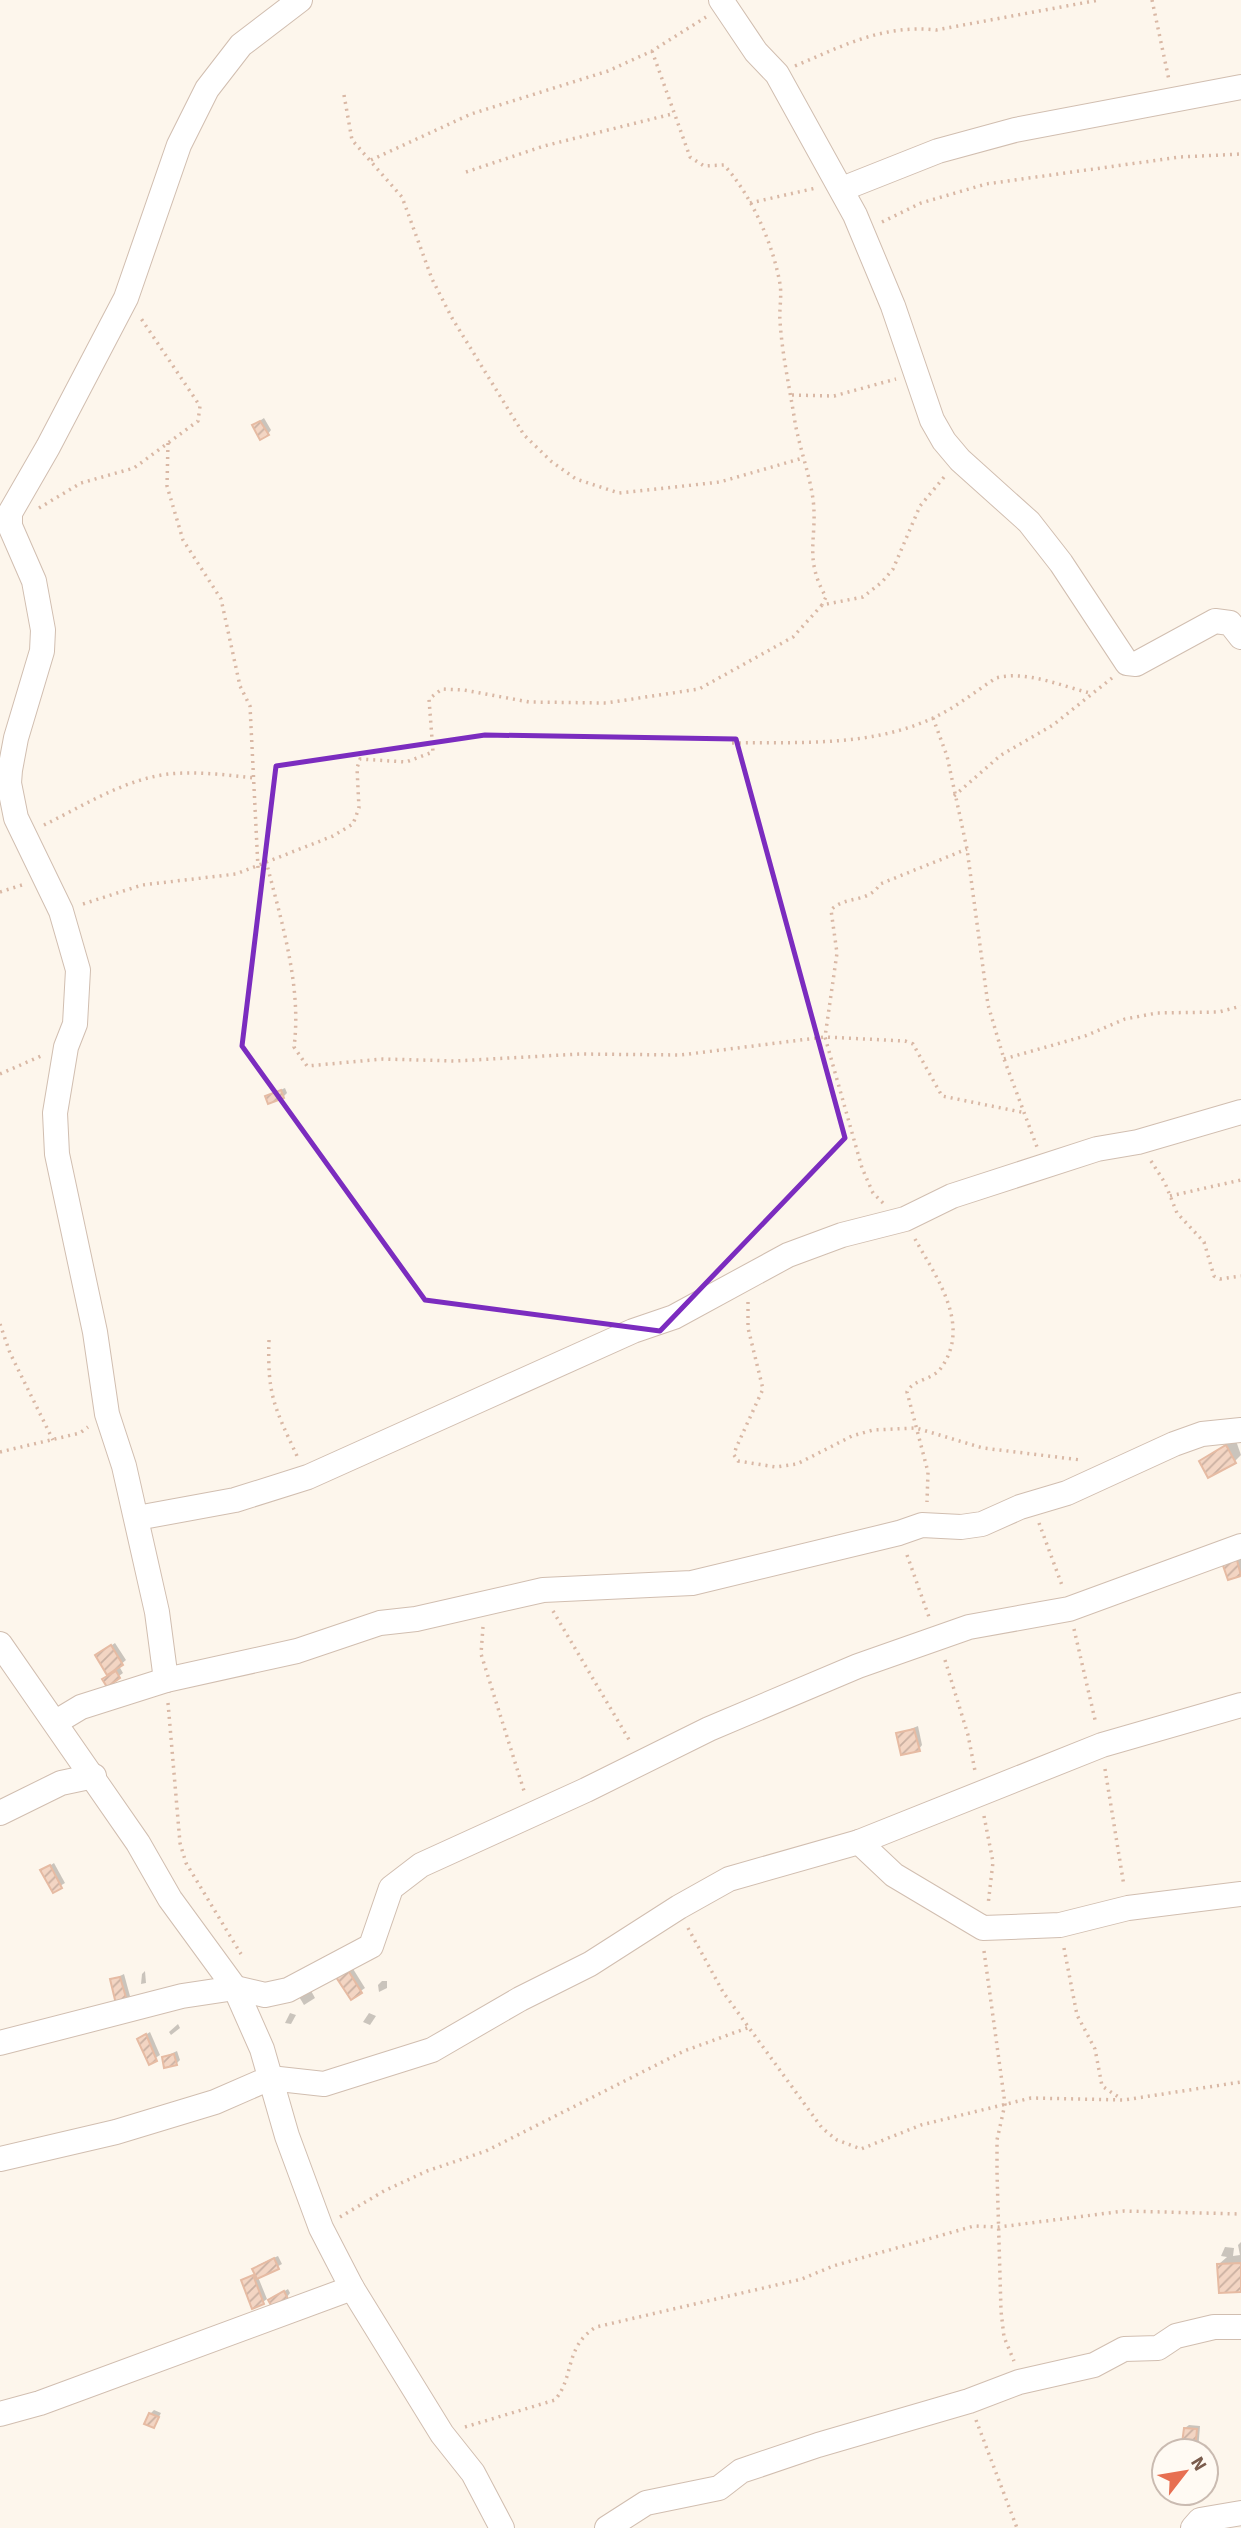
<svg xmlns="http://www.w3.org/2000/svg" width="1241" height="2528" viewBox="0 0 1241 2528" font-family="'Source Sans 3',sans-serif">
<defs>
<pattern id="building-hatch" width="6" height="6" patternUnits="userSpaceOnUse" patternTransform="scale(1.75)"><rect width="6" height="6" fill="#f3d5c3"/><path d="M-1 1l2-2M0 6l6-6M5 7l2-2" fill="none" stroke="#cab0a1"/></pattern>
</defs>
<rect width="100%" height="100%" fill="#fdf6ec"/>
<g fill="#0003">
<polygon points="264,418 271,430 268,434 258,422"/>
<polygon points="285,1088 287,1093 283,1097 267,1096"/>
<polygon points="1235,1438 1241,1455 1235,1461 1201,1461"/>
<polygon points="1221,1554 1241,1554 1241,1574 1229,1578"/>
<polygon points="115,1643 126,1660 119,1666 123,1673 108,1684 109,1675 97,1655"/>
<polygon points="918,1726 922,1745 919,1749 898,1734"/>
<polygon points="54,1863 65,1883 53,1890 42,1871"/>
<polygon points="350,1964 365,1988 352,1997 340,1971"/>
<polygon points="145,1971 146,1983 141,1984 142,1974"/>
<polygon points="124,1974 130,1996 126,2000 112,1980"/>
<polygon points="382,1981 387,1981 387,1988 379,1992 378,1985"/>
<polygon points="309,1987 315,1998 304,2005 298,1995"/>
<polygon points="290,2013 296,2015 291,2024 285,2023"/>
<polygon points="369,2013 376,2016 370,2025 363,2022"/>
<polygon points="178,2024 180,2028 171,2035 169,2032"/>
<polygon points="150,2032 160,2055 149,2062 139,2039"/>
<polygon points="177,2051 180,2060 176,2064 164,2057"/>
<polygon points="1241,2242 1241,2290 1219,2264 1227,2257 1221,2256 1225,2247 1234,2248 1233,2256 1240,2255 1238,2245"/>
<polygon points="278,2256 282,2264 258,2277 267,2299 263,2302 243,2281 256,2273 254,2269 258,2265"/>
<polygon points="288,2289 290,2293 287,2297 270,2300"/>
<polygon points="154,2410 161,2413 154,2426 150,2414"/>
<polygon points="1189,2425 1200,2426 1198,2451 1183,2451 1185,2428"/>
</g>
<g fill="url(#building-hatch)" stroke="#e6bba3" stroke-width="2">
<polygon points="260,421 269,435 260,440 252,425"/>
<polygon points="281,1090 284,1098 268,1104 265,1096"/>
<polygon points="1226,1445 1236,1463 1208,1478 1199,1461"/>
<polygon points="1234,1548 1241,1576 1228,1580 1219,1554"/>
<polygon points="111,1645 123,1665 107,1675 95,1655"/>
<polygon points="116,1671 120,1678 107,1687 102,1679"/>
<polygon points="914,1729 920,1751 901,1755 896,1733"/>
<polygon points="50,1865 62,1888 53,1893 40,1870"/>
<polygon points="346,1967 362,1993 351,2000 334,1974"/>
<polygon points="120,1977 127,2001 116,2004 110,1979"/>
<polygon points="146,2034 157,2061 149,2065 137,2039"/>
<polygon points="174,2054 177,2065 164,2068 162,2057"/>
<polygon points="274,2258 279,2269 257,2279 252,2269"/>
<polygon points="1241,2263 1241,2292 1219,2293 1217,2264"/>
<polygon points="253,2275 264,2304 252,2309 241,2280"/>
<polygon points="284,2291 288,2299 272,2307 268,2300"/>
<polygon points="149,2413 159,2417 154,2428 144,2424"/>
<polygon points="1184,2428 1197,2429 1195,2451 1181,2451"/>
</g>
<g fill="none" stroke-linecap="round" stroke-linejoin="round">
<defs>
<g id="minor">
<polyline points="721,0 756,52 777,74 855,215 893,306 932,420 944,441 960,460 1029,522 1061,563 1127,663 1136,664 1215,621 1230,623 1241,637"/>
<polyline points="842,189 938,151 1015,130 1241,87"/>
<polyline points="137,1518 235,1500 308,1477 633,1331 674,1317 788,1255 842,1235 905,1219 952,1196 1097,1149 1138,1142 1241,1112"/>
<polyline points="0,1644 138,1843 170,1899 235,1988 262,2049 287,2136 321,2228 352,2288 442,2434 473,2473 502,2528"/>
<polyline points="166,1680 157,1612 124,1466 107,1414 95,1332 57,1154 55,1113 66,1047 75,1024 78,970 61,911 16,818 9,783 10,770 16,738 42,651 43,630 34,581 10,526 10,513 48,447 126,298 179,145 207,89 241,45 300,0"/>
<polyline points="56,1722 81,1707 166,1680 297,1651 380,1623 416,1619 543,1590 692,1583 899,1533 922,1525 961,1527 982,1524 1020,1507 1067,1493 1174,1444 1202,1434 1241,1430"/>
<polyline points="0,1813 61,1783 94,1776"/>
<polyline points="859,1842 894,1875 983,1928 1060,1925 1128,1908 1241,1894"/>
<polyline points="0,2043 182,1996 235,1988 265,1995 288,1990 371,1946 391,1888 421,1865 586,1790 709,1729 858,1666 969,1627 1069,1609 1241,1546"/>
<polyline points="0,2159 116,2132 215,2102 270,2078 324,2084 432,2050 520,1999 590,1964 679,1907 729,1879 859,1842 1102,1745 1241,1705"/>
<polyline points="0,2414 40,2403 352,2288"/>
<polyline points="607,2528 646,2503 719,2488 741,2471 818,2445 969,2401 1019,2382 1094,2365 1124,2349 1158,2348 1176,2336 1214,2327 1241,2327"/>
<polyline points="1193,2528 1200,2520 1241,2513"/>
</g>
</defs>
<use href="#minor" stroke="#d1beb0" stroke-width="26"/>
<g stroke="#d9b8a5" stroke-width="3.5" stroke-dasharray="2 5" stroke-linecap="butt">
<polyline points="1152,0 1169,80"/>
<path d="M652,51L690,157L704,166L724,165C752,196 773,244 780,284C782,297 779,309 780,321C782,353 789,385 794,416C798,444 809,471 813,499C818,537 803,558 826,597L822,605"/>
<path d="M795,66C842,46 884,24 936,30L1099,0"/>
<polyline points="344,95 352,140 402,197 432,279 452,318 524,435 552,462 576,479 619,493 720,482 803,458"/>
<polyline points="371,160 471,114 608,71 652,51 706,17"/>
<polyline points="466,172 544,146 672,114"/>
<polyline points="750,203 816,188"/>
<polyline points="882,222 921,203 986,184 1180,157 1241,154"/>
<polyline points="792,395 834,396 896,379"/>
<polyline points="168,443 167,486 183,540 221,599 240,686 250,706 258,868"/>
<polyline points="39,508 81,483 134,468 198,421 200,406 140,317"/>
<polyline points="933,718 947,756 967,849 988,1005 1004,1059 1037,1147"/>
<path d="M732,743C799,742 871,747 933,718C955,708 976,691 996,678C1026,670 1061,686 1090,693"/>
<polyline points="954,796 1001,755 1053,725 1112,678"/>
<path d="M44,825C83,806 125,779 169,774C197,771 227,775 255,778"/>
<path d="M266,861C281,920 302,986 294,1047L307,1066L383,1059L455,1061L580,1054L681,1055L825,1037L905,1041L913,1044L942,1096L1026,1113"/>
<polyline points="0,892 25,884"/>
<polyline points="83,904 142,885 236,874 333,836 353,824 359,808 357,768 360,759 406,762 433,752 429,699 442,689 464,690 529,702 606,703 699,689 793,637 822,605 863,597 882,582 893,569 920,506 945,476"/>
<polyline points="1004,1059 1085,1036 1125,1019 1157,1013 1219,1012 1241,1006"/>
<polyline points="0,1074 41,1056"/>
<polyline points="1151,1161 1165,1183 1177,1213 1204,1242 1214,1276 1220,1279 1241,1276"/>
<polyline points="1170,1196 1241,1180"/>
<path d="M883,1203L873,1193L862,1168L825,1037L837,953L831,910C845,895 868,904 880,884L967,849"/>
<path d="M915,1239C936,1277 972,1325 941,1368C933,1380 913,1379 907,1392L928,1472L927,1502"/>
<polyline points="748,1302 748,1328 763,1389 736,1448 734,1455 738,1461 776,1467 797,1464 852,1436 873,1430 916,1428 983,1448 1081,1460"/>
<polyline points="0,1324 10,1353 53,1440"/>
<path d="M269,1340C267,1396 275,1408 297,1456"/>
<polyline points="0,1452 80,1433 88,1427"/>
<polyline points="1039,1523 1063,1588"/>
<polyline points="907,1555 929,1617"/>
<polyline points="553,1611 631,1743"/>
<polyline points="483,1627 481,1654 525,1794"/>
<polyline points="1074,1629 1096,1724"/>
<polyline points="945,1660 968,1735 975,1771"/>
<polyline points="168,1703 180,1843 186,1863 241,1954"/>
<polyline points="1105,1769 1124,1886"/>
<polyline points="984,1816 993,1862 988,1905"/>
<polyline points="688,1928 723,1992 822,2128 837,2140 861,2149 921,2125 1031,2098 1124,2100 1241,2082"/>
<polyline points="1064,1948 1077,2015 1095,2049 1102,2086 1120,2098"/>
<polyline points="984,1951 1005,2104 997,2140 997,2172 1001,2311 1004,2337 1014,2361"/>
<polyline points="340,2217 384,2191 427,2171 486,2151 684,2051 750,2027"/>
<polyline points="976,2420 1017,2528"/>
<path d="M465,2427L555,2400C575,2376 564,2347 596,2327L802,2279L833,2266L974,2226L999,2227L1124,2211L1241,2214"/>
</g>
<use href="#minor" stroke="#fff" stroke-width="24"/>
</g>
<path fill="none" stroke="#7b2cbf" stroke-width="5" stroke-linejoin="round" d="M485,735L736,739L845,1138L660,1331L425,1300L242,1046L276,766Z"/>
<g transform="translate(1185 2472) rotate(59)"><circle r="33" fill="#fffaf3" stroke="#cabbb1" stroke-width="2"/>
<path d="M0-5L12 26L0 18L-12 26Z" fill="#e76f51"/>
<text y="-10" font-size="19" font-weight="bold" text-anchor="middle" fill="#7a5c4d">N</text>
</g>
</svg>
